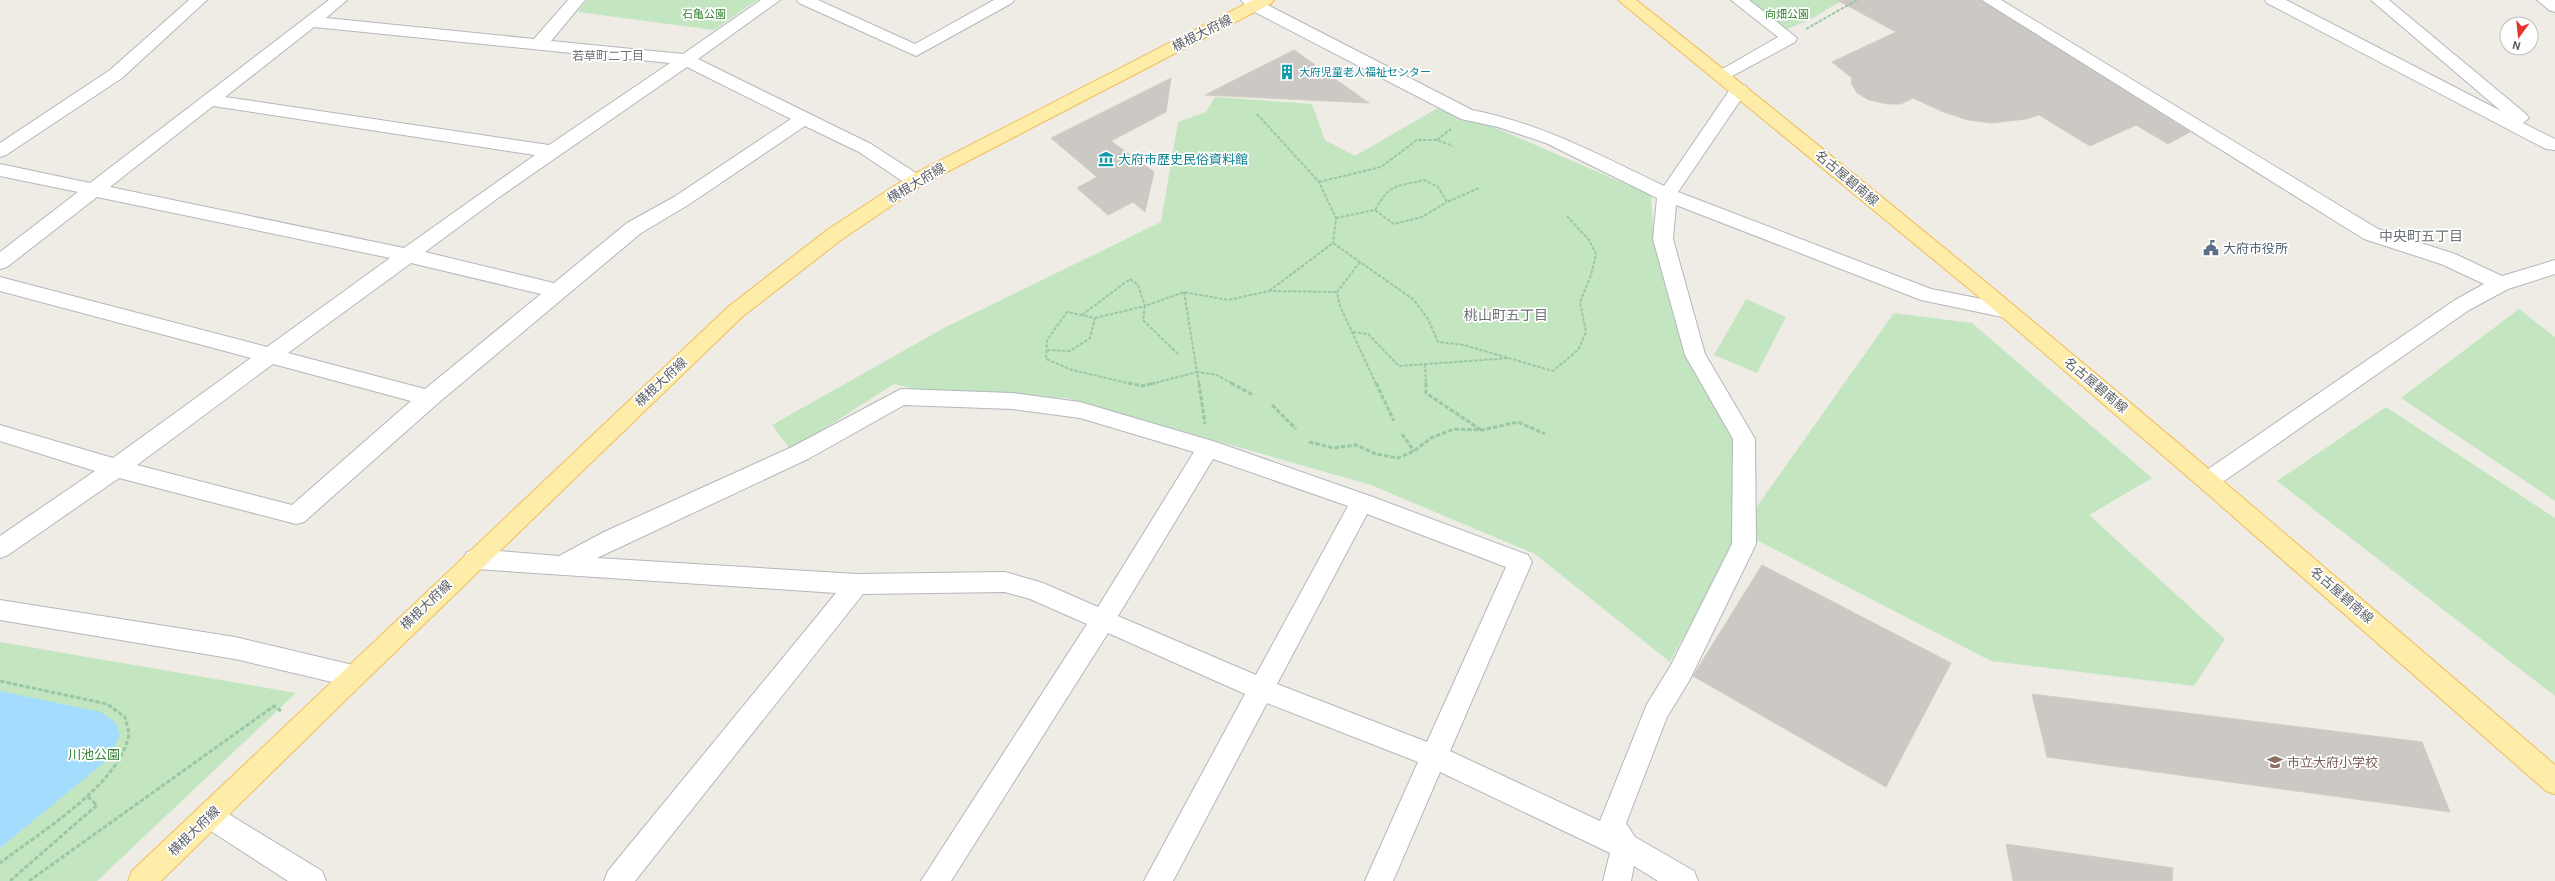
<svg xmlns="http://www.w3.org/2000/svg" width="2555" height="881" viewBox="0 0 2555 881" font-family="Roboto,'Noto Sans JP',sans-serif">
<rect width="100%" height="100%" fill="#eeece4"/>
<g fill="#c3e6c1">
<polygon points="587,0 757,0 714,30 578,12"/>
<polygon points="1745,0 1843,0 1811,19 1785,30"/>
<polygon points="1215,97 1312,104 1325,140 1355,156 1443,105 1651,195 1654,238 1736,438 1736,541 1670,662 1535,554 1371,485 1066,398 939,395 894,384 791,450 772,425 944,328 1161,222 1178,122 1206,112"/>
<polygon points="1746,299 1786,317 1757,373 1714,355"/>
<polygon points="2519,309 2555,337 2555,501 2401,398"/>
<polygon points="1894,313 1972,323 2152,478 2089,515 2225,639 2194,686 1991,661 1755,539 1748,519"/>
<polygon points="2386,407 2555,518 2555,696 2277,481"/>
<polygon points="0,642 296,693 97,881 0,881"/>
</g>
<polygon fill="#a4dcfe" points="0,691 101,712 116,723 120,736 106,761 0,848"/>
<g fill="#ccc8c3" stroke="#d3cdc2">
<polygon points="1837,0 1981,0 2190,132 2168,144 2136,125 2090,146 2039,115 2026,119 1991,123 1968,120 1941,111 1913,98 1901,104 1887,104 1869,100 1857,93 1851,83 1852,78 1832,62 1896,32"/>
<polygon points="1294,50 1369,103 1205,95"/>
<polygon points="1171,78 1166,112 1111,141 1154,172 1145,212 1133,202 1108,215 1077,188 1097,177 1051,138"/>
<polygon points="1762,565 1951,663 1886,787 1693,676"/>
<polygon points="2032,694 2422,742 2450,812 2047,757"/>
<polygon points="2006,844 2173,868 2172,881 2013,881"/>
</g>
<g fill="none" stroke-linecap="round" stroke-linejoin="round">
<defs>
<g id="minor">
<polygon points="189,0 207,0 122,78 6,155 0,157 0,143 110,70"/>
<path d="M329,0H347L326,18L534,39L568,0H585L551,41L683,54L761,0H780L698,59L871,144L922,177L924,181L922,185L915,187L908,185L859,152L805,126L688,205L641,233L437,404L304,522L296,524L119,478L8,555L0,558V536L95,471L0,441V425L113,458L251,358L0,291V277L267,347L390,258L97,197L7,267L0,269V252L78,192L0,176V164L90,183ZM314,27L670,63L549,145L225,97ZM687,67L791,119L674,197L627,223L554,283L425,252L498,198ZM213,106L535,155L404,248L110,187ZM411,263L541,294L425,389L288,353ZM273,364L411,401L292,505L137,465Z"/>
<polygon points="797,0 818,0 915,44 994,0 1014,0 1012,3 916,56 799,3"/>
<path d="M1241,0H1258L1472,110C1543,124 1599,155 1664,186L1733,85H1745L1748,89L1678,192L1931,289L2007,304L2014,306L2017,311L2014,316L2007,318L1921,300L1676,205L1673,239L1705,354L1755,439L1756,544L1689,681L1667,717L1626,823L1635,837L1694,871L1698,881H1658L1634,866L1631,881H1603L1610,853L1440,772L1393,881H1365L1418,762L1267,703L1173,881H1144L1245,694L1108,633L951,881H921L1087,624L1030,599L1005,592L863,594L635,881H604L608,871L836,593L475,569L467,566L463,559L467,552L475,549L559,556L604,532L792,447L901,389L1012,393L1080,402L1216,442L1370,496L1528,555L1532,562L1450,751L1600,821L1647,704L1671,665L1732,544L1733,439L1685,355L1653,239L1657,198L1546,143L1498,127L1461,119L1249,9ZM904,405L1012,409L1080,418L1194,452L1098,607L1043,583L1005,572L857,574L597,558L808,459ZM1213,459L1348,506L1256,675L1118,616ZM1367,514L1506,567L1427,742L1277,684Z"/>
<polygon points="1731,0 1749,0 1797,38 1795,42 1723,81 1717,80 1714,76 1717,72 1778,37"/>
<polygon points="1982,0 2001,0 2378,229 2455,254 2502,276 2555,260 2555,274 2508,289 2469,310 2217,486 2209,489 2201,486 2198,480 2201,474 2455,300 2484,284 2441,264 2364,239"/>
<polygon points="2265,0 2286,0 2501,111 2371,0 2389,0 2526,114 2529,118 2523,123 2555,139 2555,150 2546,149 2267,3"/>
<polygon points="2537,0 2555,0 2555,12 2549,10"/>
<polygon points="0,600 235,637 353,665 362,668 366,676 362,684 353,687 235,659 0,620"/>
<polygon points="209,802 322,871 326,881 288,881 200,824 196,815 200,806"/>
</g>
<g id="major">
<polygon points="1253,0 1274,0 1272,3 922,185 841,240 742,317 362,684 161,881 128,881 132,871 728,307 827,230 908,177"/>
<path d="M1618,0H1636C1950,246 2253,505 2555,765V794L2546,791L2203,490L1973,292Z"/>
</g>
</defs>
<use href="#minor" stroke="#b4b7bb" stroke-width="2"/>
<use href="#major" stroke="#f1be5b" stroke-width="2"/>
<g stroke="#9ac7a4" stroke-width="2" stroke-dasharray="3.5 1.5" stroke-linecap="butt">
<polyline points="1806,29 1857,0"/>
<polyline points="1257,114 1319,182 1336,218 1333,243"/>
<polyline points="1437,140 1451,129"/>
<polyline points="1319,182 1381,167 1417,140 1437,140 1453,146"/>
<path d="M1375,210C1390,183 1396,187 1424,180L1438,187L1447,202L1479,188"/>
<polyline points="1336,218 1375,210 1394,224 1422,217 1447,202"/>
<polyline points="1360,262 1337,292 1340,306 1376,384"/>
<polyline points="1269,291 1333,243 1414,300 1428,319 1438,342 1464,345 1553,371 1578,350 1586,332 1580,302 1591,275 1596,254 1589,240 1566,215"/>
<polyline points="1184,292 1197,372 1217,375 1233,384"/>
<polyline points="1082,315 1130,279 1138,285 1145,306 1095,318"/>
<polyline points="1353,332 1368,334 1399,366 1510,358"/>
<polyline points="1047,350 1070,351 1090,338 1095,318 1067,312 1047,340 1046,359 1072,370 1132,384"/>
<polyline points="1178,354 1143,320 1145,306 1184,292 1228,300 1269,291 1337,292"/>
<polyline points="1425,364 1426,384"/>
<polyline points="1151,384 1197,372 1199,384"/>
</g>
<g stroke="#9ac7a4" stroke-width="3" stroke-dasharray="4.5 2" stroke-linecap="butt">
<polyline points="1128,383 1142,386 1155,383"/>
<polyline points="1199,383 1205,424"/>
<polyline points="1231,383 1253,395"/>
<polyline points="1376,383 1394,421"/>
<polyline points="1426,383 1426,393 1481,430"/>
<polyline points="1272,405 1296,429"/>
<polyline points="1402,434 1414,451"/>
<polyline points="1309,442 1334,448 1356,445 1376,454 1398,458 1414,451 1431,438 1454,429 1482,430 1518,422 1545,434"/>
<path d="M0,681L107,704L125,717C126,723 130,732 128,738C117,786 39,833 0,863"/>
<polyline points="10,881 97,805 87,796"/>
<polyline points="29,881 274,706 281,711"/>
</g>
<use href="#minor" fill="#fff" fill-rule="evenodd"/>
<use href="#major" fill="#feeca9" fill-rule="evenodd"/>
</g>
<defs>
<symbol id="building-bare" viewBox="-9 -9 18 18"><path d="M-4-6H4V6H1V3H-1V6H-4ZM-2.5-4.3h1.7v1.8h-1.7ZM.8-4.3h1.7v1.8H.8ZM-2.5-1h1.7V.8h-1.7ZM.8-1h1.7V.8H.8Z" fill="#0f9aa8" stroke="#fff" stroke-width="2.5" paint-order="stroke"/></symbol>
<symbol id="museum-bare" viewBox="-9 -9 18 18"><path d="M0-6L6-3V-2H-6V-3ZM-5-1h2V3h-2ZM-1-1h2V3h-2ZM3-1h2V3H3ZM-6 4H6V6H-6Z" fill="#0f9aa8" stroke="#fff" stroke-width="2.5" paint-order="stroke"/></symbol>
<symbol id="civic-bare" viewBox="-9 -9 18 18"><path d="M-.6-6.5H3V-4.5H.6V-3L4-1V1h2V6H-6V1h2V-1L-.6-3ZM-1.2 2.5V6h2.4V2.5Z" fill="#5c6f8a" stroke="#fff" stroke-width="2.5" paint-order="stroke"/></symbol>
<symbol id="school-bare" viewBox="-9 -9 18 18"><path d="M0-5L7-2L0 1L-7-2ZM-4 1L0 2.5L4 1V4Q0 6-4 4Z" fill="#8d6e63" stroke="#fff" stroke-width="2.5" paint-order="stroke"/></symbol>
</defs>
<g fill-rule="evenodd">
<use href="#building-bare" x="1276" y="61" width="22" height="22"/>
<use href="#museum-bare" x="1095" y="148" width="22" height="22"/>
<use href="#civic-bare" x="2200" y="237" width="22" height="22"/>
<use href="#school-bare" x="2264" y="751" width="22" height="22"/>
</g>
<g text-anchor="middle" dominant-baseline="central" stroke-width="3.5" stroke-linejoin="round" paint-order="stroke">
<g font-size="11" fill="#368335" stroke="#fff">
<text x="704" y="14">石亀公園</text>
<text x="1787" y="14">向畑公園</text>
</g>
<g font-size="11" fill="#0d838f" stroke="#fff" text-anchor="start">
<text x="1299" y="72">大府児童老人福祉センター</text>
</g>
<g font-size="12" fill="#6d7277" stroke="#fff">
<text x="608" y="56">若草町二丁目</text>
</g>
<g font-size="13" fill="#5c6065" stroke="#fff">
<text transform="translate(1202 33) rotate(-27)">横根大府線</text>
<text transform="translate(1847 178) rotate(40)">名古屋碧南線</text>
<text transform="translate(916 183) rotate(-31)">横根大府線</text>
<text transform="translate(661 382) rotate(-43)">横根大府線</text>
<text transform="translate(2096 385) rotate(40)">名古屋碧南線</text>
<text transform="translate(2342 595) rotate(41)">名古屋碧南線</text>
<text transform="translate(426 605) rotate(-44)">横根大府線</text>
<text transform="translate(194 831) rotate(-44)">横根大府線</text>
</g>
<g font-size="13" fill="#0d838f" stroke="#fff" text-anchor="start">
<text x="1118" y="159">大府市歴史民俗資料館</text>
</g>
<g font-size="13" fill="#4e5e75" stroke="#fff" text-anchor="start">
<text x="2223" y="248">大府市役所</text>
</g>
<g font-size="13" fill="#368335" stroke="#fff">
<text x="94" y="754">川池公園</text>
</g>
<g font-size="13" fill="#785e54" stroke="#fff" text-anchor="start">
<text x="2287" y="762">市立大府小学校</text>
</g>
<g font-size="14" fill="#6d7277" stroke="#fff">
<text x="2421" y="236">中央町五丁目</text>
<text x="1506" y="315">桃山町五丁目</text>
</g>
</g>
<g transform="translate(2519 36) rotate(195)"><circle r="19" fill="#ffffff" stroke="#bebfc1"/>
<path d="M0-3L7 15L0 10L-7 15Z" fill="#e83430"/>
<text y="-6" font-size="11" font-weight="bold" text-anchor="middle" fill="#5c6065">N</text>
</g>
</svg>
